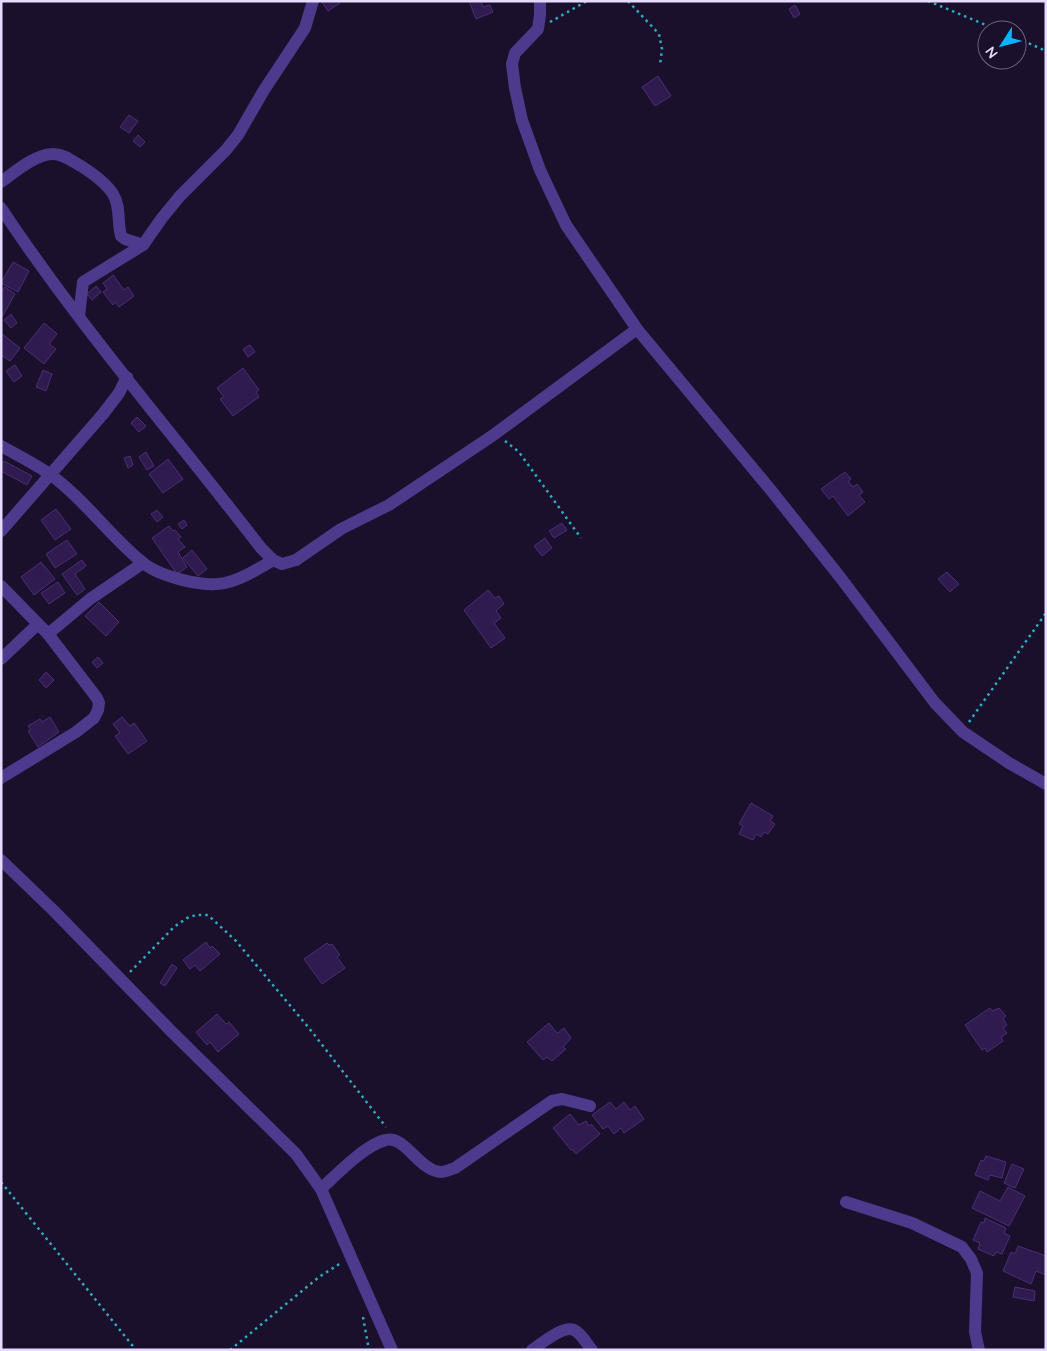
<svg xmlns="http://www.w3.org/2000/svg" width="1047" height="1351" viewBox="0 0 1047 1351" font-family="Quicksand,sans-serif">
<rect width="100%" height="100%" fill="#1a102b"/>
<g fill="#2f1b4d" stroke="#4b2d7a">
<polygon points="323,1 339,1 340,3 328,11 322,2"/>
<polygon points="469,1 481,1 483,7 490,5 493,12 476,19"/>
<polygon points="795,5 800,14 794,18 789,9"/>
<polygon points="658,76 671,96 655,106 642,87"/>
<polygon points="129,115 138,121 129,133 120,127"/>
<polygon points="138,135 145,142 140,147 133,141"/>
<polygon points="13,262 29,271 18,292 1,283"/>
<polygon points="113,275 124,290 128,287 134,296 119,307 115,302 113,305 103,292 107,289 103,283"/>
<polygon points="96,286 101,292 92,300 87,294"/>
<polygon points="5,287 15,294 2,317 1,292"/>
<polygon points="11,314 17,323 11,328 4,320"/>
<polygon points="44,323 57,334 49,344 56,349 44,364 24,348"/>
<polygon points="1,333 20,348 10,361 1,355"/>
<polygon points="250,345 255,352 248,357 243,349"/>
<polygon points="15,365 22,376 14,382 6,371"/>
<polygon points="243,368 259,390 256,392 259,397 233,416 220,399 224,397 217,388"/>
<polygon points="43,370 52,374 46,391 36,387"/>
<polygon points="137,417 146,426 139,432 131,423"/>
<polygon points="146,452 154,466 147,470 139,457"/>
<polygon points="130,456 133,465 128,468 124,458"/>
<polygon points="168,459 183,479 163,493 149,474"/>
<polygon points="4,461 32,476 27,485 1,471 1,465"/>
<polygon points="845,472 851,479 848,481 853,487 857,484 863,492 859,495 865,502 848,516 833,496 829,499 821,489"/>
<polygon points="56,509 71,529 55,540 41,520"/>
<polygon points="157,510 163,517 157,522 151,514"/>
<polygon points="184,520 187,525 182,529 178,524"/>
<polygon points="562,523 567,530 554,538 549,531"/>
<polygon points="169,526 173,531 175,530 181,537 178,539 185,547 178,552 187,567 177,574 152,538"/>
<polygon points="545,538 552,548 542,556 534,546"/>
<polygon points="67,540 77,554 55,568 46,554"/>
<polygon points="192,550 207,569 198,576 183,558"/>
<polygon points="82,560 86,566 75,574 85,589 77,595 62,574"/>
<polygon points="41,562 55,579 34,595 21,577"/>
<polygon points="947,572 959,584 950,592 938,579"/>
<polygon points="58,582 65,593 49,604 41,593"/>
<polygon points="488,590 495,598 499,596 504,604 496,611 501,618 494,623 505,638 491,648 464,610"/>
<polygon points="99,602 119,622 106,636 85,616"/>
<polygon points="98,657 103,663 97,668 92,662"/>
<polygon points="46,672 54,680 46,688 39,680"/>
<polygon points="50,717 59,732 38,747 28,731 31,730 28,726 40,719 42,722"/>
<polygon points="122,717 130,726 134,723 147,741 128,754 115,736 120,733 113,724"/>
<polygon points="751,803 773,816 770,821 775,824 768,834 764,832 761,837 756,834 753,840 739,834 743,826 739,824"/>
<polygon points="206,942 210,948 212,946 220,954 200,971 195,965 190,969 183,960"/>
<polygon points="327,943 329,945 332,944 340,955 337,957 345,968 322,984 304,959"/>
<polygon points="172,964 177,968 165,986 160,983"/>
<polygon points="990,1008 992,1011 999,1008 1006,1016 1003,1019 1007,1025 1003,1028 1007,1033 1001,1037 1003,1041 987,1052 985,1048 982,1050 965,1025"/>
<polygon points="217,1014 226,1024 229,1022 239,1034 218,1052 210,1042 207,1045 196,1032"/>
<polygon points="549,1023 556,1032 558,1033 564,1028 571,1038 563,1047 566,1049 552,1061 547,1057 543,1060 527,1042"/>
<polygon points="610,1102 616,1109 624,1102 630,1110 635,1106 644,1119 624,1133 621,1128 614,1134 608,1126 603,1129 592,1115"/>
<polygon points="570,1114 579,1125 586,1121 589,1126 591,1124 600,1134 576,1154 572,1149 571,1150 553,1128"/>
<polygon points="986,1156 1006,1162 1002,1178 990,1175 988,1180 975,1175 981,1160 984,1161"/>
<polygon points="1012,1164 1024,1169 1015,1188 1004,1183"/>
<polygon points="1008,1187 1025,1196 1009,1226 972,1208 980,1191 1000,1201"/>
<polygon points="985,1218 1006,1228 1004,1233 1010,1236 1002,1254 996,1252 994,1256 978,1249 980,1243 973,1240 981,1222 984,1223"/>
<polygon points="1018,1246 1046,1256 1046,1275 1036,1271 1031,1284 1003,1271 1011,1252 1015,1254"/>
<polygon points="1015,1287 1035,1291 1034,1301 1013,1297"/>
</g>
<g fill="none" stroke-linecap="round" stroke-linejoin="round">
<g stroke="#2cadc1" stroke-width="2.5" stroke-dasharray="2.5 4" stroke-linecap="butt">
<polyline points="628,1 659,34 662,49 660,65"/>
<polyline points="928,1 998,30"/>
<polyline points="550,22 587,1"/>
<polyline points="1017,38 1046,51"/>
<polyline points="505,441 519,452 581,538"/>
<polyline points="969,722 1046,613"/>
<polyline points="130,972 174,927 187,918 196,915 208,915 236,941 309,1028 386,1127"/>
<polyline points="1,1182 136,1350"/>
<polyline points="363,1317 369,1350"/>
<polyline points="230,1350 319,1277 341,1263"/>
</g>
<g stroke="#4d3a8c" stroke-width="12">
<polyline points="540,1 540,15 538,29 515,53 512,64 515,88 522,120 540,170 566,225 637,329 770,489 840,577 935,703 963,732 1009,763 1046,784"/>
<path d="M1,182C15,172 34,155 52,154C62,153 72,161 81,166C92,173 106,183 113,194C121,207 117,222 121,236L125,239L143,245"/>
<path d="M1,208C80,327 174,435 261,548L273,560L282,564L296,560L341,529L389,505L492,436L637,329"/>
<polyline points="79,316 83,282 143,245 162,218 180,196 226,150 238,135 264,90 305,28 313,1"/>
<path d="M1,446C17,455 35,464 51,475C84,499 110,536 142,562C158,576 203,588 225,583C242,579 258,569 273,560"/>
<polyline points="1,531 103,414 119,393 127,377"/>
<polyline points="1,586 48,634 97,698 99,703 98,710 94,718 76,732 1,778"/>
<polyline points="48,634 90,599 143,563"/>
<polyline points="1,659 38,624"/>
<polyline points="1,860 54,911 172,1032 296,1154 321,1189 392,1350"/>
<path d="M321,1189C336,1175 366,1144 386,1140C405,1135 419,1171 441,1172C445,1172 451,1169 455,1168L552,1101L562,1099L590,1106"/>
<polyline points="846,1202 912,1223 962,1247 971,1259 977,1273 975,1332 979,1350"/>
<path d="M532,1350C541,1344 563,1325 574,1330C581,1333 587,1344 592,1350"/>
</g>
</g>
<rect width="1047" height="1351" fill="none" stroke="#e6dbff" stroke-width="5"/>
<g transform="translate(1002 45) rotate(234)"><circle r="24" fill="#1a102b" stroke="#6c6180"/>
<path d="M0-4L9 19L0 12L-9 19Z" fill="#07b5ff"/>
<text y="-8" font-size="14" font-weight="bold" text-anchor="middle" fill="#e6dbff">N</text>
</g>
</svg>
